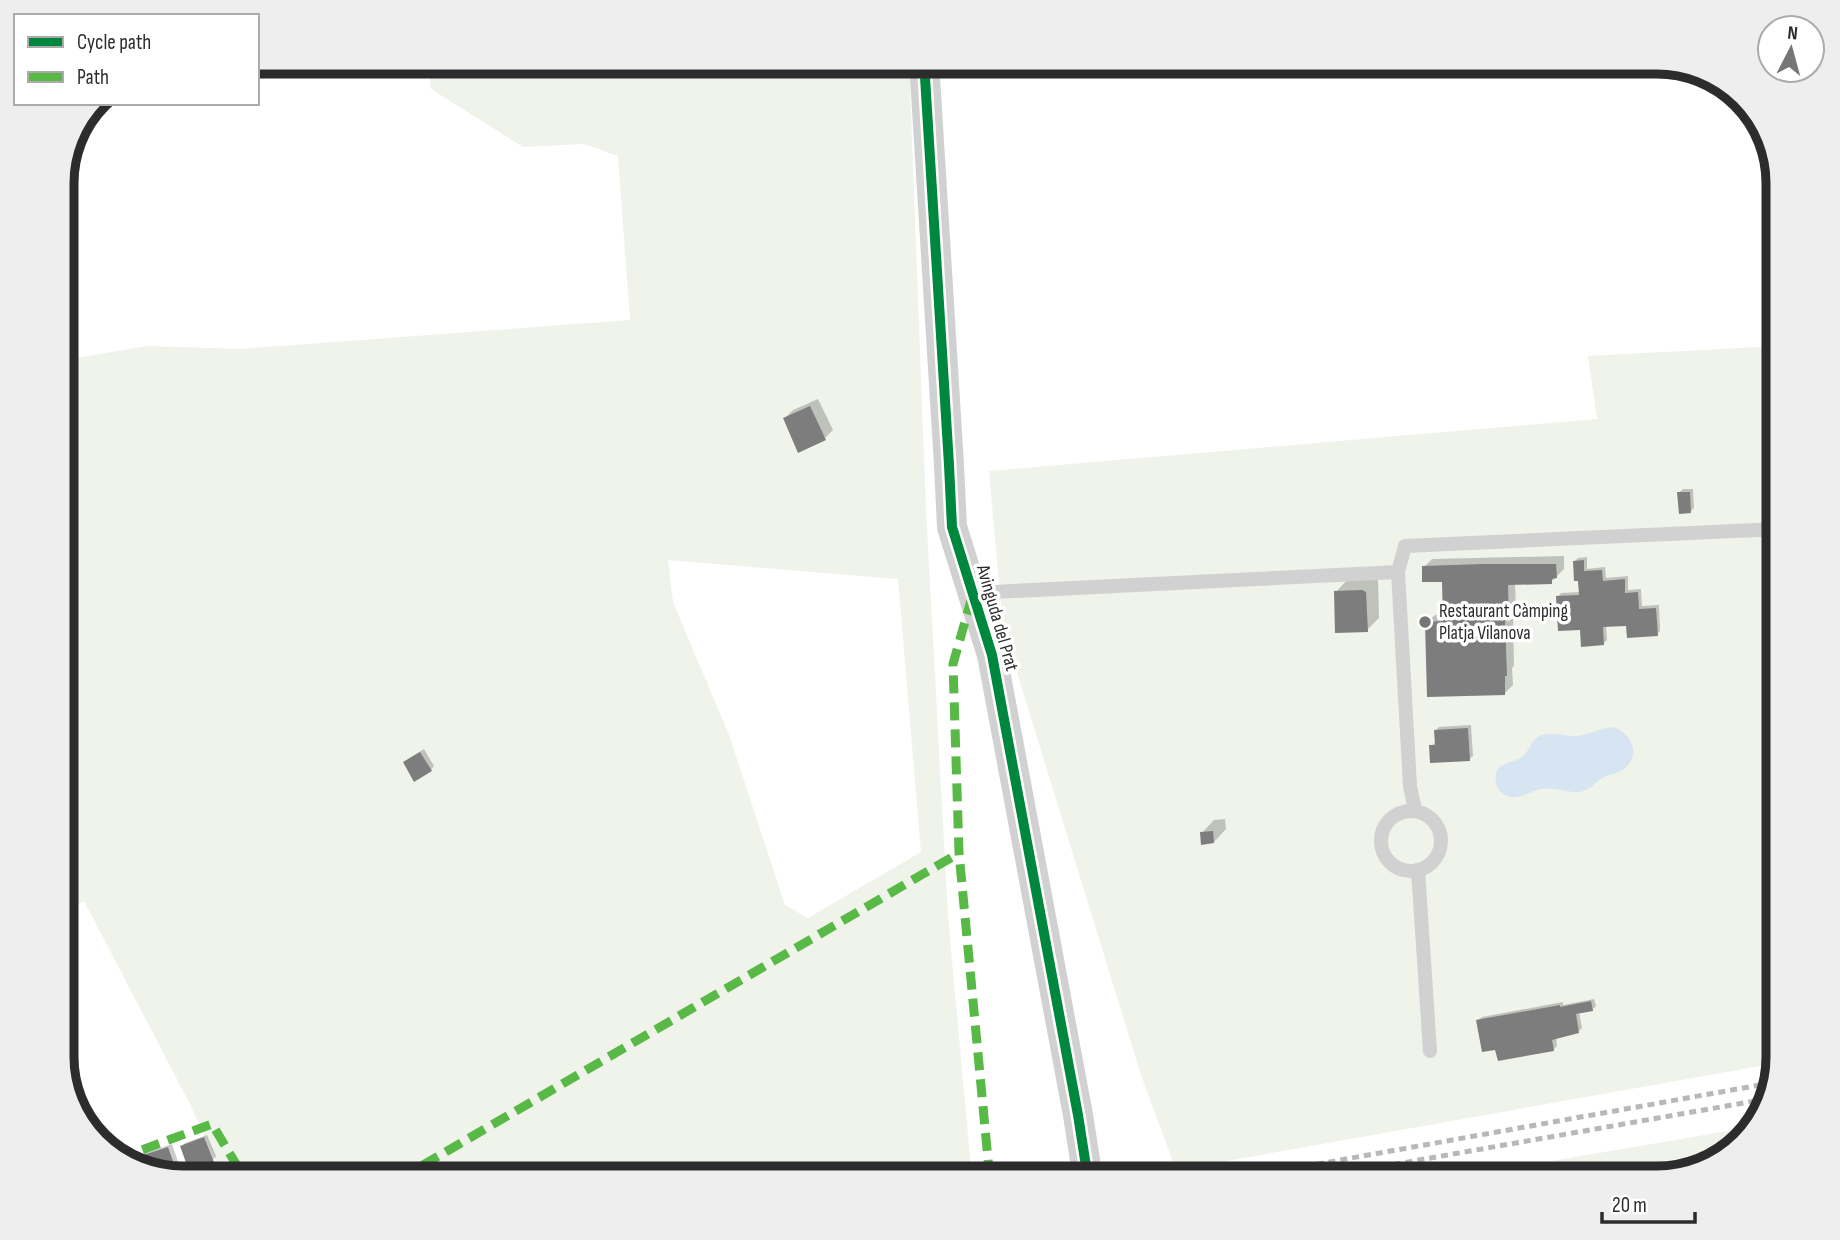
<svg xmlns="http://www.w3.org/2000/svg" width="1840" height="1240" viewBox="0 0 1840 1240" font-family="'Sofia Sans Condensed',sans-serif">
<rect width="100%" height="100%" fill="#fff"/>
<g fill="#eff3ea" fill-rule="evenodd">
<path d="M428,61H909L926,510L948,917L972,1179H224L191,1106L84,901L62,912L61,361L146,346L242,349L630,320L618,156L584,144L523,147L431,89ZM668,560L898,579L921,852L808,918L785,905L729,735L673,602Z"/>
<polygon points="1779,346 1779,1058 1777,1063 1176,1170 1141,1075 1003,627 989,471 1597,419 1588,356"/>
<polygon points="1757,1126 1718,1163 1658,1179 1447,1179"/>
</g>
<path fill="#d6e5f1" d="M1613,727C1630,732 1642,754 1625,768C1618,774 1608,774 1601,779C1595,783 1590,789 1583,791C1577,794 1569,791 1562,790C1555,789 1548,788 1541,789C1529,791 1518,802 1505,795C1501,793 1497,788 1496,783C1492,760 1513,765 1523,756C1530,750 1531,740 1540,736C1550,731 1565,737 1577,736C1589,735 1600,728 1613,727Z"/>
<g fill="#0003">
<polygon points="818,399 833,430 825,438 785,418 793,410"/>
<polygon points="1683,489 1693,489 1694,508 1691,511 1679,493"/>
<polygon points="1564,556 1564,569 1551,582 1515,583 1516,611 1513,614 1514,666 1512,668 1513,685 1505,693 1426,623 1435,615 1445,614 1444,580 1424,567 1432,559"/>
<polygon points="1587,557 1587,569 1605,567 1606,578 1628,576 1628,590 1641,589 1642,606 1659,605 1660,631 1657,634 1628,624 1606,625 1607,640 1603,644 1582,628 1558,597 1561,593 1580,592 1575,561 1578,558"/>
<polygon points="1348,579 1378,580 1379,618 1367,630 1336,592"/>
<polygon points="1471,725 1473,756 1469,759 1431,746 1436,742 1436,730 1439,727"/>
<polygon points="424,749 434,766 431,770 408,759"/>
<polygon points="1225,819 1226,829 1214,842 1202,833 1214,820"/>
<polygon points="1594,999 1596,1006 1592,1010 1579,1012 1582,1028 1578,1032 1556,1037 1557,1046 1554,1049 1497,1047 1478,1020 1482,1017 1563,1002 1563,1005"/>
<polygon points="207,1135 216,1156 213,1160 182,1146 185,1143"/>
<polygon points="172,1144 184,1179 123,1161"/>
</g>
<g fill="#7d7d7d">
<polygon points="810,406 826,440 798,453 783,418"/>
<polygon points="1677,492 1690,492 1691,513 1679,514"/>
<polygon points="1584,560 1584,571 1602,570 1603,581 1625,579 1625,593 1638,592 1639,609 1656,608 1658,636 1627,638 1626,626 1603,627 1604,645 1581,647 1580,630 1558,631 1556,596 1579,595 1578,581 1574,581 1573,561"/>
<polygon points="1484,564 1556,564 1557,578 1552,579 1552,584 1508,585 1509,620 1505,620 1507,676 1505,676 1505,695 1427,697 1425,622 1443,621 1442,582 1422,582 1422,566"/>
<polygon points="1362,590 1366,592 1368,632 1335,633 1334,591"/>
<polygon points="1468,728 1470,761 1430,763 1429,745 1435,745 1434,730"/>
<polygon points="420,752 432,771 414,782 403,762"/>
<polygon points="1213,831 1214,843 1201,845 1200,832"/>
<polygon points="1591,1001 1593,1011 1576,1014 1579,1033 1552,1040 1554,1051 1498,1061 1495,1050 1482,1052 1476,1020 1560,1005 1560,1007"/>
<polygon points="204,1137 214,1162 189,1171 180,1146"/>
<polygon points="168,1147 179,1178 125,1161"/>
</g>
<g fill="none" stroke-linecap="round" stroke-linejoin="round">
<g stroke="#d1d1d1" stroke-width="14">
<polyline points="973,593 1398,572"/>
<polyline points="1415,810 1410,786 1398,572 1405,546 1779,529"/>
<circle cx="1411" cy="841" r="30"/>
<polyline points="1418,870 1430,1051"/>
</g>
<polyline stroke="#d1d1d1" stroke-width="30" points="924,61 949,465 952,527 992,655 1078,1115 1088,1179"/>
<g stroke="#b8b8b8" stroke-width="5" stroke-dasharray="7 5" stroke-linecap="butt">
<polyline points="1234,1179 1771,1083"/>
<polyline points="1311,1179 1766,1099"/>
</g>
<g stroke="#58b947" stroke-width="9" stroke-dasharray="18 9" stroke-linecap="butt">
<polyline points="972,597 953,664 959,853 989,1170"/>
<polyline points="117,1159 212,1124 245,1179"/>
<polyline points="399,1179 959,853"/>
<polyline points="1651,1179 1670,1175"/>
</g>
<defs>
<polyline id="cycleway" points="924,61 949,465 952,527 992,655 1078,1115 1088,1179"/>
</defs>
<use href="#cycleway" stroke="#fff" stroke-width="15"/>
<use href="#cycleway" stroke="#00873e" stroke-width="10"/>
</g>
<circle fill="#767676" stroke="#fff" stroke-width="2.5" cx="1425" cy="622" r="7"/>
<g text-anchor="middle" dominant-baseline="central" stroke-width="7" stroke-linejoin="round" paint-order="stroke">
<g font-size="19" fill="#2c2c2c" stroke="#fff" text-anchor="start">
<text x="1439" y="611">Restaurant Càmping<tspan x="1439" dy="22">Platja Vilanova</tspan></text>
</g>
<g font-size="19" fill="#2c2c2c" stroke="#fff">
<text transform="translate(997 618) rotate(74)">Avinguda del Prat</text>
</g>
</g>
<path d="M0 0H1840V1240H0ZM183 74H1657A109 109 0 0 1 1766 183V1057A109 109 0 0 1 1657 1166H183A109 109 0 0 1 74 1057V183A109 109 0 0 1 183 74Z" fill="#eee" fill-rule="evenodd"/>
<path fill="none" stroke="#2c2c2c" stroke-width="9" d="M183 74H1657A109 109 0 0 1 1766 183V1057A109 109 0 0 1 1657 1166H183A109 109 0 0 1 74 1057V183A109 109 0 0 1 183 74Z"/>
<rect x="14" y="14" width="245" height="91" fill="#ffffff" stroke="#ababab" stroke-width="2"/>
<rect x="28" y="37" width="35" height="10" fill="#00873e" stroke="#ababab" stroke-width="2"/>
<text x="77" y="49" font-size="21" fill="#2c2c2c">Cycle path</text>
<rect x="28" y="72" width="35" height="10" fill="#58b947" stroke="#ababab" stroke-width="2"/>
<text x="77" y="84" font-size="21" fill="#2c2c2c">Path</text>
<g transform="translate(1791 49) rotate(6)"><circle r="33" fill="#ffffff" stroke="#ababab" stroke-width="2"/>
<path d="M0-5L12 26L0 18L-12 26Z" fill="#767676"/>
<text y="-10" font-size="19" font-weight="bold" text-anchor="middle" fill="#2c2c2c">N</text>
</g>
<path d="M1602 1212v10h93v-10" fill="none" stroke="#2c2c2c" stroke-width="3.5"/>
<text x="1612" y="1212" font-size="21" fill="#2c2c2c" stroke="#ffffff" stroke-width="5" paint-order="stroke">20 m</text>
</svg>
